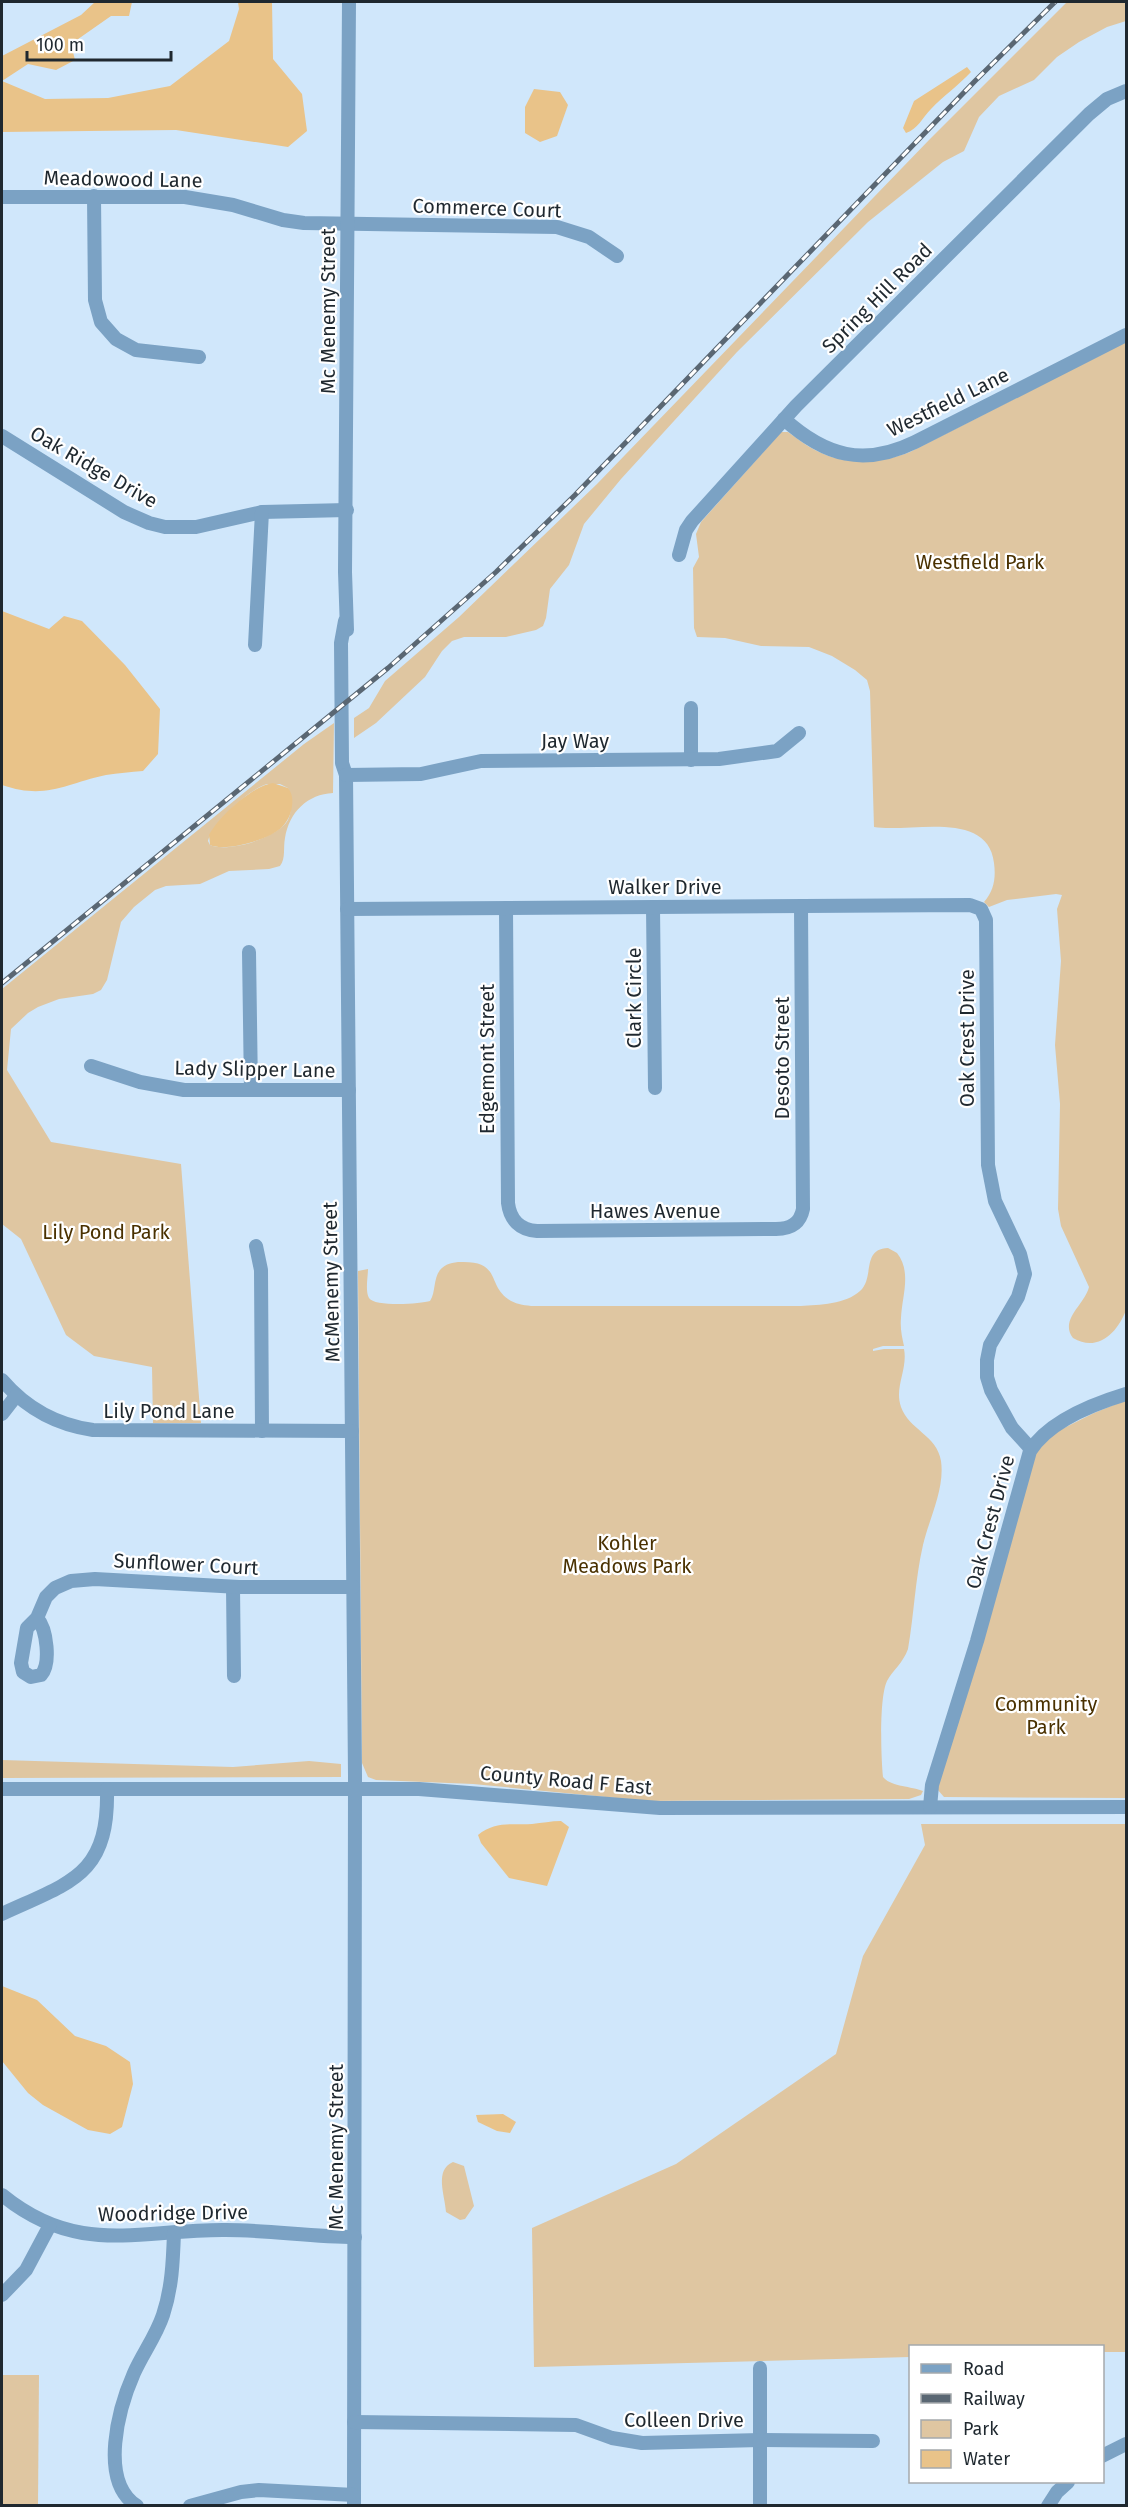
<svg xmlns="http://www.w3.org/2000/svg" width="1128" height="2507" viewBox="0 0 1128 2507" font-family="'Fira Sans',sans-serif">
<rect width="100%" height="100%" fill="#d0e7fb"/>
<g fill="#dfc6a1" fill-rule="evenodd">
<polygon points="1067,2 1126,2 1126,21 1107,27 1079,42 1057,57 1034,80 999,96 979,117 964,151 943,162 868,222 737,352 621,479 584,524 569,565 550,589 546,618 543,626 536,630 506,637 464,637 452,641 442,651 425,677 376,723 354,738 354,718 369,708 385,681 459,617 597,484 929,140"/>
<path d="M1126,342V1310C1118,1332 1098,1353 1073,1338C1059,1320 1085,1304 1089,1287L1061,1226L1058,1209L1060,1104L1055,1045L1061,961L1057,909L1062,895L1056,894L1007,900L989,907L984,902C994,891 996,878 994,863C988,809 910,833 874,827L870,691L867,680L855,670L832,656L809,647L761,646L725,638L697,637L694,628L693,568L699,557L696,534L701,522L781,432H788C797,438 805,445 815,450C846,466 878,464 910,452Z"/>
<path d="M334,723L333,793C308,794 289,812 285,838C283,848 286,858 280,866L269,869L229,871L200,884L166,886L155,890L134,907L121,922L107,980L101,990L93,994L59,999L38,1007L28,1013L11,1029L7,1070L51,1142L181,1164L201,1423H153L152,1367L94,1356L66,1335L21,1239L2,1224V989L304,744ZM267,784H280L288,788C290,799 293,809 288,820C278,838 228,853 210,845L208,841C213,822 248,790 267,784Z"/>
<path d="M888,1248L897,1253C912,1272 902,1296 901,1318C900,1328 902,1337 904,1346H883L873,1349V1351L884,1349H904C908,1369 894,1387 901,1407C909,1430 937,1435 941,1461C945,1489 929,1519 923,1545C915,1580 914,1615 908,1649C903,1663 893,1670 887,1681C879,1698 881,1758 883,1777C891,1787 911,1786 923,1791L921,1795L909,1799L647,1801L473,1784L376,1780L368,1777L362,1763L358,1271L368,1269C368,1277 365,1291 369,1298C374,1307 421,1304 430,1301C436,1292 433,1279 440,1270C445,1264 453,1262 461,1262C501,1261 487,1284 508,1299C515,1304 523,1305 531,1306H801C819,1305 846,1304 860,1291C875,1278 861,1249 888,1248Z"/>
<polygon points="1126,1400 1126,1798 944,1797 937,1789 978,1658 1036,1452 1056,1432 1094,1413"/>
<polygon points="2,1760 233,1767 309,1761 341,1764 341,1777 2,1778"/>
<polygon points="921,1824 1126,1824 1126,2352 1103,2352 1102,2346 910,2346 910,2357 534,2367 532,2228 676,2164 836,2054 863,1956 925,1845"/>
<path d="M453,2162L464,2166L474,2206L465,2219L460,2220L446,2212C445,2195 434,2170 453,2162Z"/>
<polygon points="2,2375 39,2375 38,2505 2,2505"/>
</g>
<g fill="#e9c389">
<polygon points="95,2 132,2 129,16 111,16 71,44 75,60 56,70 28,64 2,81 2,56 81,15"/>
<polygon points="238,2 272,2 273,59 302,94 307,131 288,147 176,130 2,132 2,81 45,99 108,98 170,86 229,41 239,9"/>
<path d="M967,67L971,72C958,86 943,96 931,109C922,118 918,129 906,133L903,128L914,101Z"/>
<polygon points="534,89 560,92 568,105 557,136 540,142 525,133 525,107"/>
<path d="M2,611L49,629L64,616L82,621L125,665L160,709L158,754L143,771C131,772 118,773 106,775C64,784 46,800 2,785Z"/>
<path d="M273,783L288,788C292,793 293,799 292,806C291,814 288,821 282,827C270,840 225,852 210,845L209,835C219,816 252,786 273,783Z"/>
<path d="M561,1821L569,1827L547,1886L509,1878L481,1843L478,1835C495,1821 512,1825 532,1824C542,1823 551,1821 561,1821Z"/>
<polygon points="2,1986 37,2000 75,2036 106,2046 130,2062 133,2084 122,2127 110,2134 88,2130 43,2105 28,2093 2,2061"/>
<polygon points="503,2114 516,2122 510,2133 497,2131 478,2122 476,2115"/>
</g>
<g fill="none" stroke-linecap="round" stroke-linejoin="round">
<g stroke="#7ba2c4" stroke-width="14">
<polyline points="94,196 95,300 101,322 116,339 136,350 199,357"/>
<polyline points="2,197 185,197 233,205 283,220 304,223 557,227 589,237 617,256"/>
<path d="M784,419C825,456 864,467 915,442L1126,335"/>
<polyline points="2,436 124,512 149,523 165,527 196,527 262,512 347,510"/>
<polyline points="679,555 686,530 692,521 796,406 1089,114 1107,99 1126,91"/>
<polyline points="345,621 341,643 342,763 346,775 355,1775 354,2506"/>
<polyline points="347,630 345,572 349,2"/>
<polyline points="255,645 262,512"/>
<polyline points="691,708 691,760"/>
<polyline points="346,775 421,774 481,761 719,759 777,751 799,733"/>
<polyline points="653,907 655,1088"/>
<path d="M506,908L508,1203C510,1220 520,1230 537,1231L776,1229C790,1229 800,1224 803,1209L801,906"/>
<polyline points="347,909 970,905 981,909 986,920 988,1165 995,1201 1020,1254 1025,1274 1018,1297 990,1345 987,1360 987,1377 991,1390 1012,1428 1031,1449"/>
<polyline points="249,952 251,1090"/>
<polyline points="91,1066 140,1082 184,1090 349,1090"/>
<polyline points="256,1246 261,1270 262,1431"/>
<path d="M2,1380C26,1408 57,1425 93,1430L352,1431"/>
<polyline points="2,1414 16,1396"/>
<polyline points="233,1587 234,1676"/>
<path d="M37,1618C47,1629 51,1664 41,1675L31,1677L23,1672L21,1663L27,1628L37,1618L46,1597L55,1588L71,1581L95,1579L239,1587H353"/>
<polyline points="2,1789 419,1789 660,1808 1126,1807"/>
<path d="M930,1807L932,1785L977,1641L1030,1451C1049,1421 1093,1404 1126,1394"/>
<path d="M2,1914C71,1882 109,1876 107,1789"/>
<path d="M2,2195C78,2257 139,2229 226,2230C269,2230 312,2237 355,2237"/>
<polyline points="2,2295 26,2270 50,2225"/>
<polyline points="760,2368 760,2506"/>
<polyline points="354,2422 576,2425 612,2438 642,2443 760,2440 873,2441"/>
<polyline points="1102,2456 1126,2444"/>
<path d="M137,2506C98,2481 119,2407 134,2373C143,2353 156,2336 163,2315C172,2288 173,2261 174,2233"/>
<polyline points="190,2506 241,2492 259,2490 354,2495"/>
<polyline points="1048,2506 1057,2492 1068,2482"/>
</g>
<defs>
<polyline id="rail" points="2,983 388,668 496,572 575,495 975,81 1055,2"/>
</defs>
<use href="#rail" stroke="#5a6773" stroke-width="5"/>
<use href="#rail" stroke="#fff" stroke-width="3" stroke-dasharray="9" stroke-linecap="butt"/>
</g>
<g text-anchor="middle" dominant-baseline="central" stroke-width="4.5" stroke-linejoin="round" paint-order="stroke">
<g font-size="20" fill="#1f282f" stroke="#fff">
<text transform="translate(123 179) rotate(1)">Meadowood Lane</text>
<text transform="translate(487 208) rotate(2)">Commerce Court</text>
<text transform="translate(877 298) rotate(-45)">Spring Hill Road</text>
<text transform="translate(328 311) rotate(-90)">Mc Menemy Street</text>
<text transform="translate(948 402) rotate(-26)">Westfield Lane</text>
<text transform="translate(94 467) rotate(30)">Oak Ridge Drive</text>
<text x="575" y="741">Jay Way</text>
<text x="665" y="887">Walker Drive</text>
<text transform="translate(634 998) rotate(-90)">Clark Circle</text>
<text transform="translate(967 1038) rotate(-90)">Oak Crest Drive</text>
<text transform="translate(782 1058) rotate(-90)">Desoto Street</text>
<text transform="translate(487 1059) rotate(-90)">Edgemont Street</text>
<text transform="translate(255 1069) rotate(1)">Lady Slipper Lane</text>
<text x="655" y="1211">Hawes Avenue</text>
<text transform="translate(331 1282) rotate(-91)">McMenemy Street</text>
<text x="169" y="1411">Lily Pond Lane</text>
<text transform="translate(990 1522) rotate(-75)">Oak Crest Drive</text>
<text transform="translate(186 1564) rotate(3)">Sunflower Court</text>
<text transform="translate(566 1780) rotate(5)">County Road F East</text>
<text transform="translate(336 2147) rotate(-90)">Mc Menemy Street</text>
<text transform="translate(173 2213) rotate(-1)">Woodridge Drive</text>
<text x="684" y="2420">Colleen Drive</text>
</g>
<g font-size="20" fill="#4a3100" stroke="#fff">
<text x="980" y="562">Westfield Park</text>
<text x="106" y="1232">Lily Pond Park</text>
<text x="627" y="1543">Kohler<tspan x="627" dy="23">Meadows Park</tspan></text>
<text x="1046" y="1704">Community<tspan x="1046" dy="23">Park</tspan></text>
</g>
</g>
<rect width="1128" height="2507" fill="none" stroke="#1f282f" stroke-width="6"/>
<rect x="909" y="2345" width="195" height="138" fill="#ffffff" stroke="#a5a9ac" stroke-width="1.5"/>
<rect x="921" y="2364" width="30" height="9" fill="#7ba2c4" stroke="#a5a9ac" stroke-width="1.5"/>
<text x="963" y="2375" font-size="18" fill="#1f282f">Road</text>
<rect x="921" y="2394" width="30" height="9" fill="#5a6773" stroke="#a5a9ac" stroke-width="1.5"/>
<text x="963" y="2405" font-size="18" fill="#1f282f">Railway</text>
<rect x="921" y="2420" width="30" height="18" fill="#dfc6a1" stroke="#a5a9ac" stroke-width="1.5"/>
<text x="963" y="2435" font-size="18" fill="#1f282f">Park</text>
<rect x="921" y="2450" width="30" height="18" fill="#e9c389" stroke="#a5a9ac" stroke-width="1.5"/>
<text x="963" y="2465" font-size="18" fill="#1f282f">Water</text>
<path d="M27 51v9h144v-9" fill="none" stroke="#1f282f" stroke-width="3"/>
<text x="36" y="51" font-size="18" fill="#1f282f" stroke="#ffffff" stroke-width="4.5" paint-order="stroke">100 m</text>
</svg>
